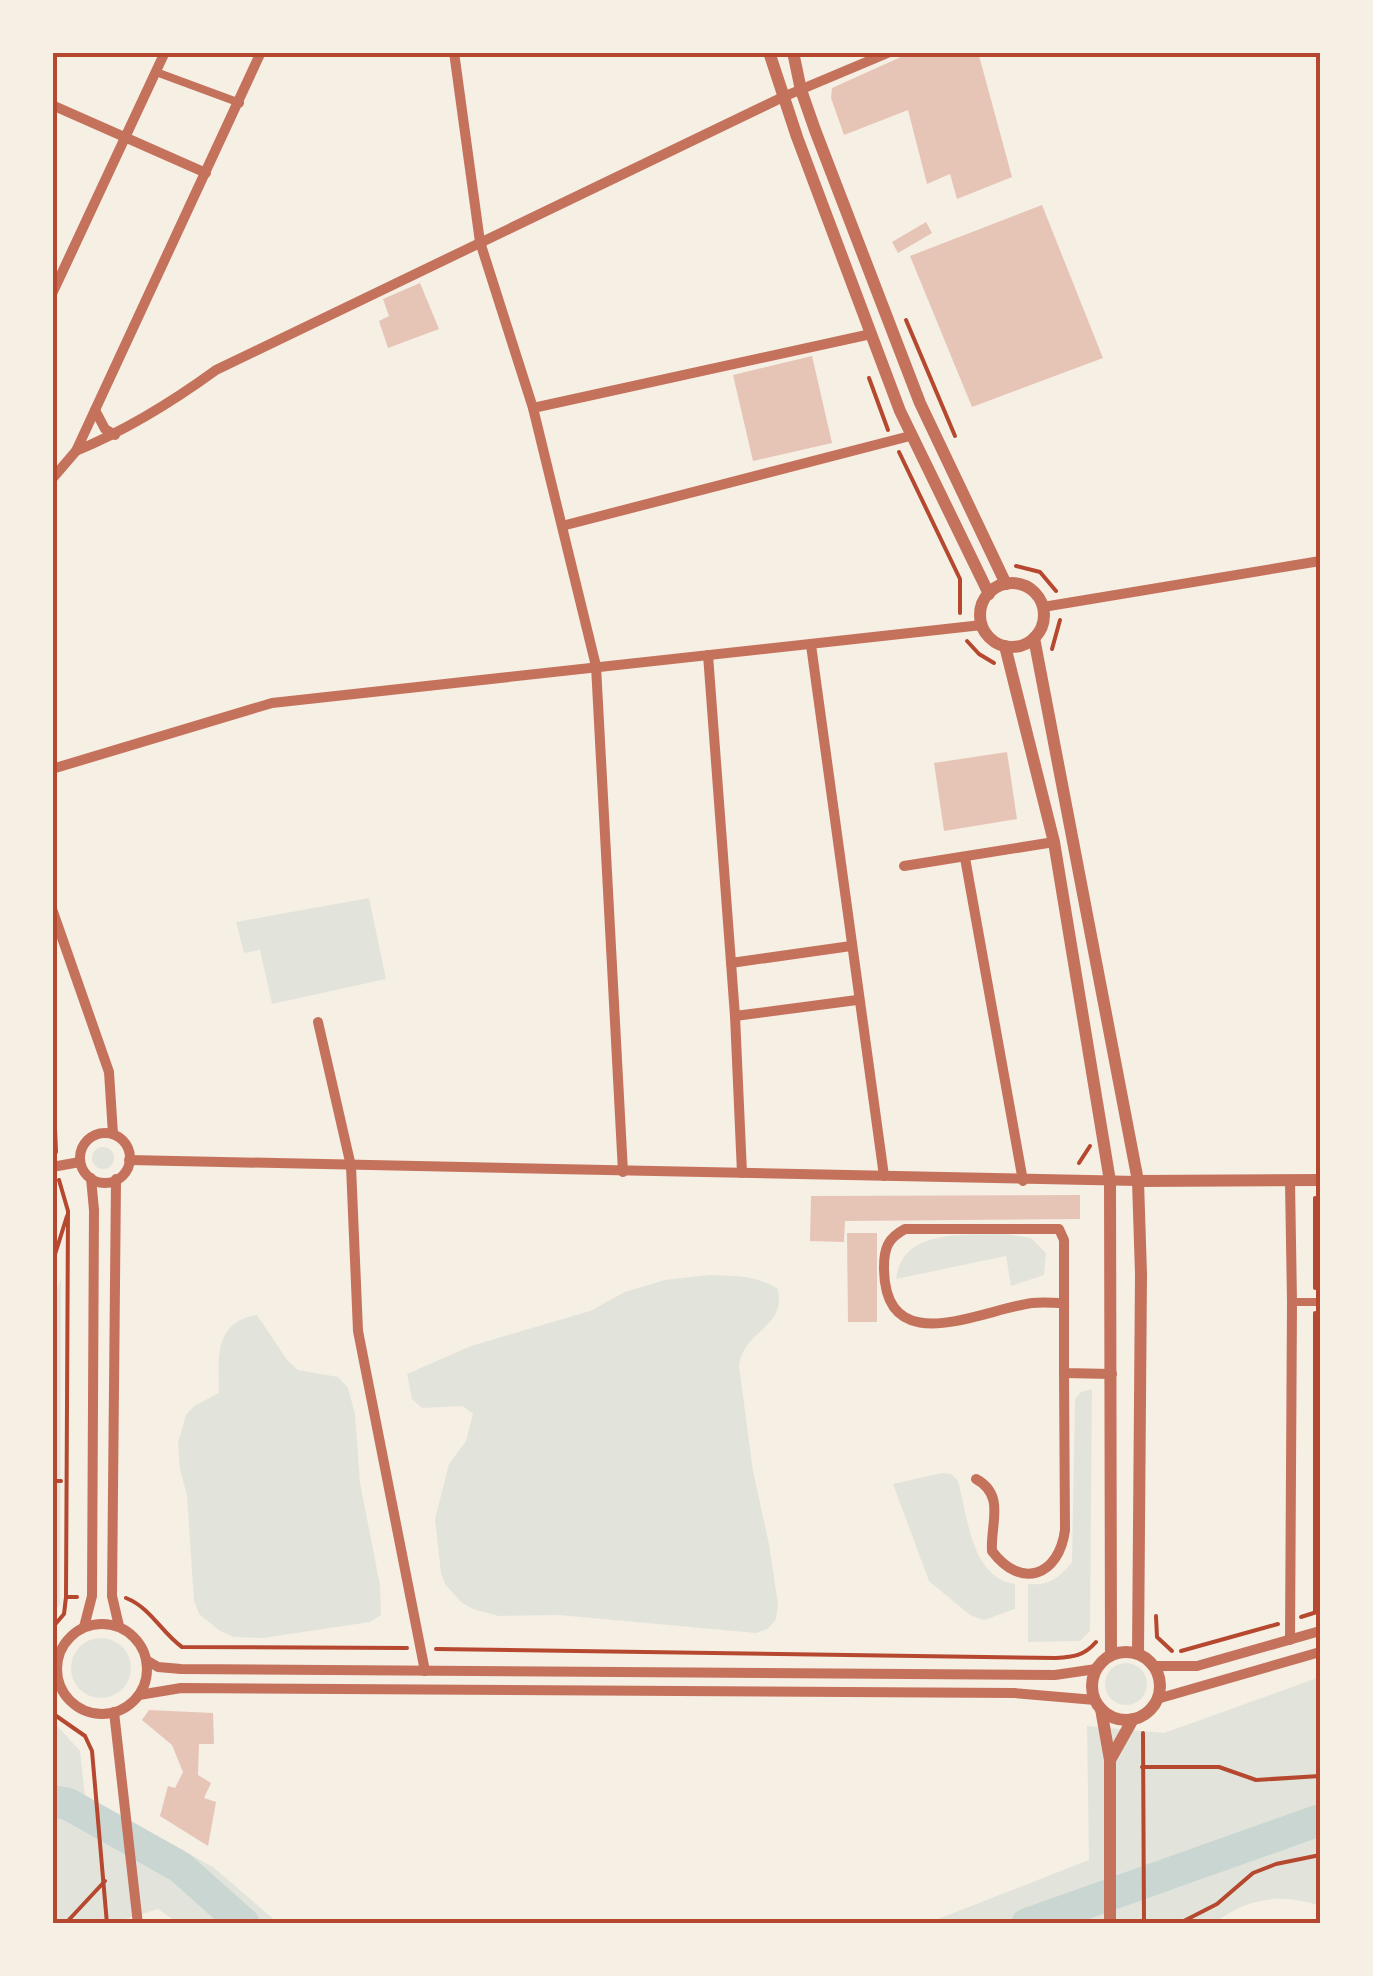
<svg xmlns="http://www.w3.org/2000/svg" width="1373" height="1976" viewBox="0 0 1373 1976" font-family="'Work Sans',sans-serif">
<rect width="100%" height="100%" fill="#f6efe4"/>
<g fill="#e2e4dc">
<polygon points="369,898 386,979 272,1004 260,950 244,953 236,922"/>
<circle cx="103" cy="1158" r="11"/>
<polygon points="1319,1183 1320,1611 1315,1612"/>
<path d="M1005,1234L1031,1238L1046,1253L1044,1275L1011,1286L1006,1256L896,1279C903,1227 965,1236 1005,1234Z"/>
<path d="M710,1275C735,1276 756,1275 778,1289C786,1329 744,1329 739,1366L753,1471L769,1544L778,1604L776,1619L768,1629L756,1633L559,1615L499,1616L473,1609L462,1603L445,1584L441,1573L435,1519L449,1464L466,1441L473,1414L463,1406L422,1408L412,1399L407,1374L471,1346L590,1311L625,1292L665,1280Z"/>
<polygon points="61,1279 60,1604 53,1613 52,1301"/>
<path d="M257,1315L287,1360L298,1370L338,1377L348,1388L355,1414L360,1483L380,1585L381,1615L370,1622L263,1638L234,1637L220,1631L199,1614L194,1601L187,1495L180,1470L178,1443L186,1415L194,1406L219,1393C218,1358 214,1321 257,1315Z"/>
<path d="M1092,1389L1090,1631L1080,1641L1028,1642V1584C1050,1586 1059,1578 1072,1562L1075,1399L1081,1392Z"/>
<path d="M942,1473L951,1474L958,1481C968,1517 971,1578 1015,1584V1609L984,1620L970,1615L929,1581L893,1484Z"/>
<circle cx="101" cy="1668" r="30"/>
<circle cx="1126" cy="1684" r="21"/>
<path d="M1320,1677V1906C1282,1893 1246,1897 1214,1924H925L1089,1860L1087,1726L1164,1733Z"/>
<polygon points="52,1720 80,1751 85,1796 213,1867 278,1923 178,1923 158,1909 112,1923 53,1923"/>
</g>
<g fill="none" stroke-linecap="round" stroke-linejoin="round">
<g stroke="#c9d6d2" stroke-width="32">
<polyline points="52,1801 68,1804 180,1867 244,1924"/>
<polyline points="1027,1924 1320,1820"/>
</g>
</g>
<g fill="#e6c5b7">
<polygon points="912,52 978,52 1012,177 957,199 950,174 927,184 908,110 844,135 831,98 832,88"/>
<polygon points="1042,205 1103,358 972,407 910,256"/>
<polygon points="926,222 932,233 898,253 892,242"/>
<polygon points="420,283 439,329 388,348 379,321 389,316 383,299"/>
<polygon points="812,356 832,443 753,461 733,375"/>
<polygon points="1007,752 1017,819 944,831 934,763"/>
<polygon points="1080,1195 1080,1219 845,1221 844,1242 810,1241 811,1196"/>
<polygon points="847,1233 877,1233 877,1322 848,1322"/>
<polygon points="149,1710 213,1713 214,1744 199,1744 198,1775 211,1783 204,1798 216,1802 208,1846 160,1816 168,1786 175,1788 183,1772 172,1745 142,1720"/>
</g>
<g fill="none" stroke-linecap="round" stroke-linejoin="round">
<g stroke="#b5482f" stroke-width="4">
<polyline points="906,320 955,436"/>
<polyline points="869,378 888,430"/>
<polyline points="899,452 960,579 960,613"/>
<polyline points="1016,566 1040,572 1056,591"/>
<polyline points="967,641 979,654 994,663"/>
<polyline points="1052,649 1060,620"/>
<polyline points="52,1057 56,1152"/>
<polyline points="1079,1163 1090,1146"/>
<polyline points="52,1264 67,1216"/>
<polyline points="1315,1288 1315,1198"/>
<polyline points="1315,1313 1315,1612"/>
<polyline points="52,1481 61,1481"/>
<polyline points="66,1597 77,1597"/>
<path d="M126,1598C151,1608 161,1632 182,1647L407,1648"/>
<polyline points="1156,1616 1157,1637 1172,1651"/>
<polyline points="1301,1617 1320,1611"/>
<polyline points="52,1628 64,1614 66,1597 68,1211 59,1180"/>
<path d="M436,1649L1056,1658C1073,1657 1084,1656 1096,1642"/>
<polyline points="1181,1651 1278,1624"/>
<polyline points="52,1713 85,1736 92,1751 107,1924"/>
<polyline points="1143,1733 1144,1924"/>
<polyline points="1142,1767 1219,1767 1256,1780 1320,1776"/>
<polyline points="52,1923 54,1924"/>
<polyline points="65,1924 105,1881"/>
<polyline points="1178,1924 1217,1904 1253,1873 1276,1864 1320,1855"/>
</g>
<polyline stroke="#c5725c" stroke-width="5" points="52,1660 57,1661"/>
<g stroke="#c5725c" stroke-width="8">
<polyline points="156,72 240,103"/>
<polyline points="1292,1302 1320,1302"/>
</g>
<g stroke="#c5725c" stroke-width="10">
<polyline points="454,52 480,242 533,408 596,666 623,1172"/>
<polyline points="52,105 206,173"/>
<polyline points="52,294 165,52"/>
<polyline points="533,408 871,334"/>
<polyline points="95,410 105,429 115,435"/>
<path d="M76,451C127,430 172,402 216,370L783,97L890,52"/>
<polyline points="52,479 76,451 261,52"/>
<polyline points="562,526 910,436"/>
<polyline points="1043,607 1320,561"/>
<polyline points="811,645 884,1176"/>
<polyline points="708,655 735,1016 742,1173"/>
<polyline points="52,769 272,703 982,625"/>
<polyline points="965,858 1023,1181"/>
<polyline points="904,866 1054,842"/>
<polyline points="52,909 109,1072 113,1134"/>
<polyline points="731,963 851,946"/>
<polyline points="735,1016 857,1000"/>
<polyline points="318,1022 351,1166 358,1331 425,1671"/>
<circle cx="105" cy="1158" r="25"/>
<polyline points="129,1160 1138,1181"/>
<polyline points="52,1167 80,1162"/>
<polyline points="116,1179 112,1596 119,1626"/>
<polyline points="1290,1181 1292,1302 1290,1640"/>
<path d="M1063,1303C1053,1303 1042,1302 1032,1303C980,1310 884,1362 884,1267C884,1248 888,1238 905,1229H1059L1064,1240V1373L1112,1374"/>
<path d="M976,1479C1006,1495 990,1525 992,1551C1021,1590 1059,1576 1065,1530L1064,1373"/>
<circle cx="102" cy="1669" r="45"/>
<polyline points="84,1627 92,1596 94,1210 91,1178"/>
<polyline points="146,1660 158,1667 181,1669 1055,1675 1096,1669"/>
<polyline points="1155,1666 1197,1666 1320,1631"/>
<polyline points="139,1695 181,1688 1014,1693 1095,1700"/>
<polyline points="1157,1699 1320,1652"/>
<polyline points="114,1712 138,1924"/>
</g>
<g stroke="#c5725c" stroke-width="12">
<polyline points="769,52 797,137 900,411 989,594"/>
<polyline points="793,52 801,90 815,130 920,403 1006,584"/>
<circle cx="1012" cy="615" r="32"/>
<polyline points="1034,638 1138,1181 1141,1274 1138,1653"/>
<polyline points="1005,646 1054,842 1110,1181 1111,1655"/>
<polyline points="1138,1181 1320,1180"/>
<circle cx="1126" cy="1686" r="34"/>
<polyline points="1101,1709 1110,1760 1110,1924"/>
<polyline points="1110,1760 1133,1719"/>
</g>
</g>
<rect width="1373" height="1976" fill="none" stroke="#f6efe4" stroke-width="110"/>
<rect x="55" y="55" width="1263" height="1866" fill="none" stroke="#b5482f" stroke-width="4"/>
</svg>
